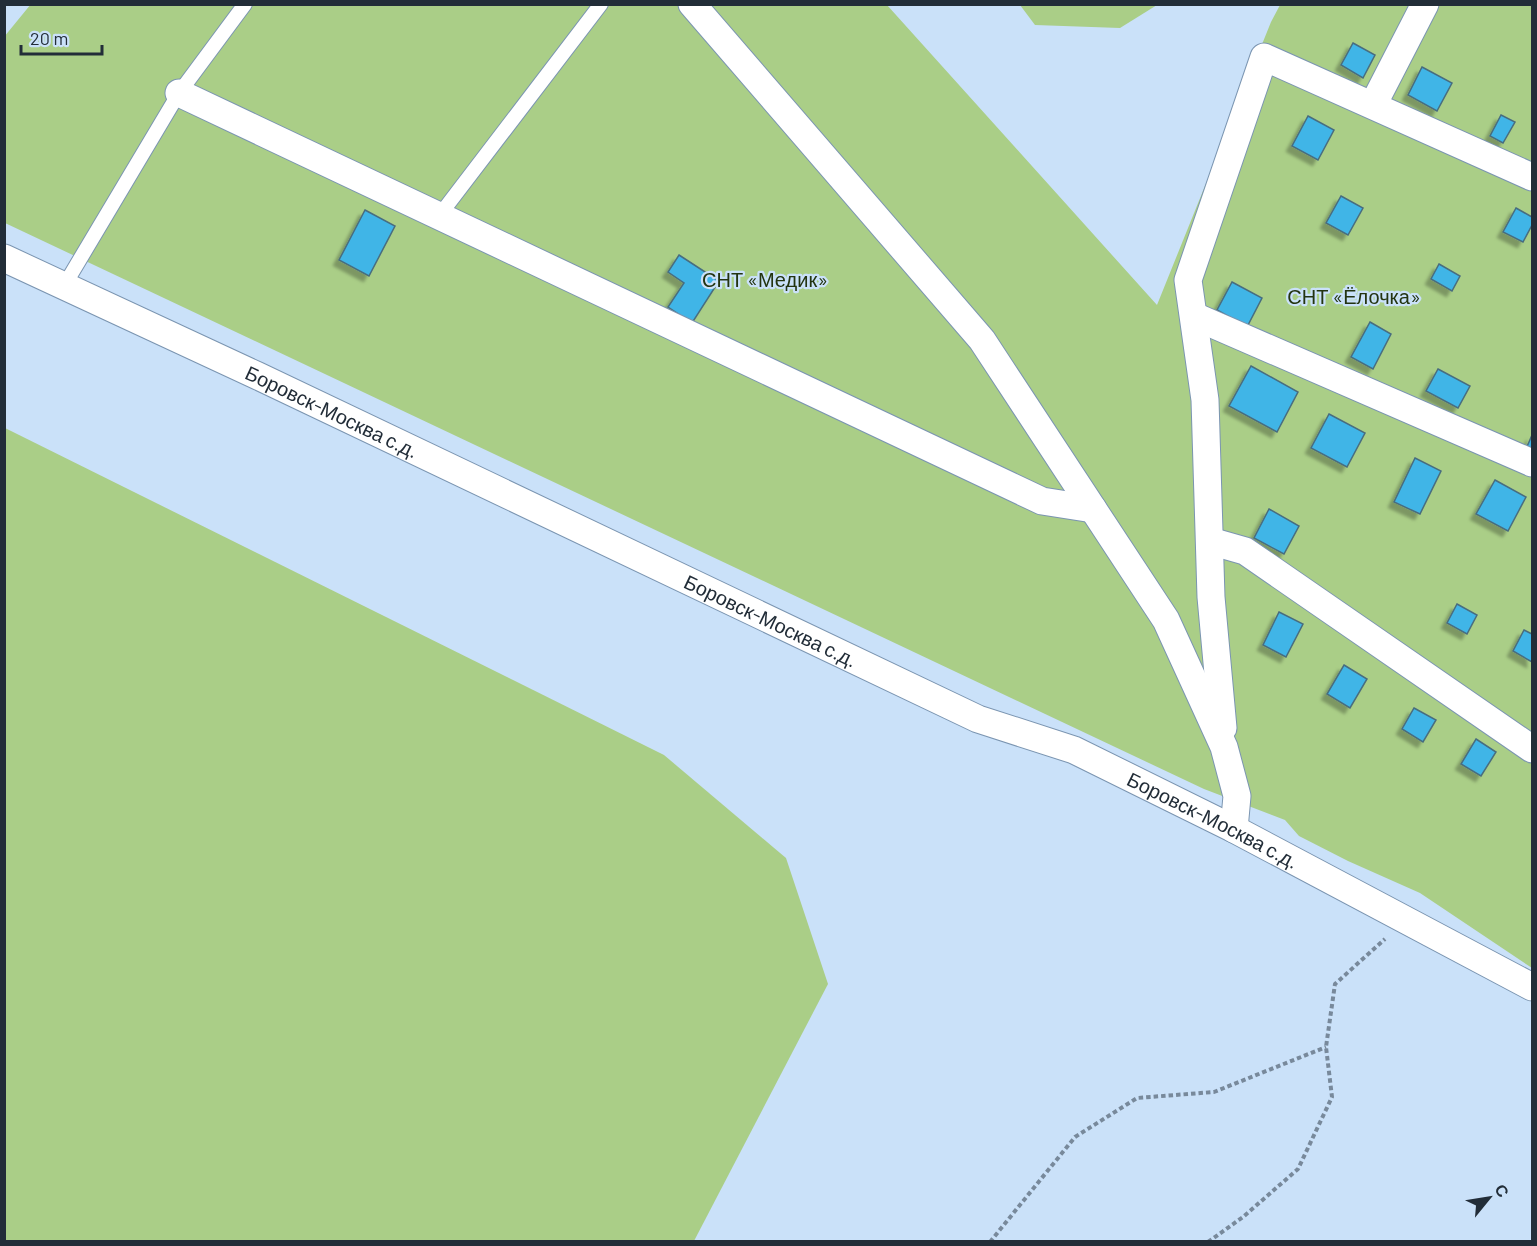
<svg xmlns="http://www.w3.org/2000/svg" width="1537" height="1246" viewBox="0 0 1537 1246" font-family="Barlow,sans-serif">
<defs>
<filter id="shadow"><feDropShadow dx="-5.5" dy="5.5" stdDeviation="1.5" flood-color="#0004"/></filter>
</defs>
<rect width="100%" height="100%" fill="#cae1f9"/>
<g fill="#aace87">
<polygon points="31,4 887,5 1157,305 1271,22 1280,5 1532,5 1532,968 1420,893 1348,861 1299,836 1285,820 1204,789 5,223 4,37"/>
<polygon points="1020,5 1157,5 1120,28 1035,25"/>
<polygon points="5,428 664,755 786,858 828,984 694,1241 5,1241"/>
</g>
<g fill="#3fb5e7" stroke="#486d7f" stroke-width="1.5" filter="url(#shadow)">
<polygon points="1353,43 1375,55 1363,78 1341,65"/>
<polygon points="1422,67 1452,83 1437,111 1408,95"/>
<polygon points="1501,115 1515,122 1503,143 1490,136"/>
<polygon points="1308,116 1334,130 1318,160 1292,146"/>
<polygon points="1341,196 1363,208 1348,235 1326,223"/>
<polygon points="1516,208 1532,217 1532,225 1523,242 1503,232"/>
<polygon points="365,210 395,226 369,276 339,260"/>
<polygon points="679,255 719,281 692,323 668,307 684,283 668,272"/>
<polygon points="1439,264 1460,276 1452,291 1431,279"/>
<polygon points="1232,282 1262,298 1247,327 1217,310"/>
<polygon points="1370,322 1391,334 1373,369 1351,357"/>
<polygon points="1251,366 1298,392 1277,432 1229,406"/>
<polygon points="1438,369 1470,386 1458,408 1426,391"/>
<polygon points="1329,414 1365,433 1347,467 1311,448"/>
<polygon points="1532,435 1532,452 1526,449"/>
<polygon points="1415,458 1441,471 1420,514 1394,502"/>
<polygon points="1495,480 1526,497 1508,531 1476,514"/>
<polygon points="1269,509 1299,526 1284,554 1254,538"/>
<polygon points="1457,604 1477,615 1467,634 1447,623"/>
<polygon points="1279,612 1303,624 1286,657 1263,645"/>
<polygon points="1524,630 1532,634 1532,662 1513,651"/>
<polygon points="1344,665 1367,679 1350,708 1327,694"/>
<polygon points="1414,708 1436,720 1423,742 1402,729"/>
<polygon points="1476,739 1496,752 1481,776 1461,764"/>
</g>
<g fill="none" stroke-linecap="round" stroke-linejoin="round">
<defs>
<g id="service">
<polyline points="439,216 601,4"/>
<polyline points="64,286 179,93 245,4"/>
</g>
<g id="minor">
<polyline points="692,4 982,340 1166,620 1224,747 1237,796 1234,829"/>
<polyline points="179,93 1042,501 1093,509"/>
<polyline points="1373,105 1425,4"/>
<path id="s1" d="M4,258L258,376L978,719L1074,750L1234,829L1532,987"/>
<polyline points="1194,316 1532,463"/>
<polyline points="1210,541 1245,551 1532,749"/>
<polyline points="1223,728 1211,597 1205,400 1188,280 1264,57 1532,177"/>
</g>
</defs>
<use href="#service" stroke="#7b95b1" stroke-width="16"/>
<use href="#minor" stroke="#7b95b1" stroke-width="29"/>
<g stroke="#78899b" stroke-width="4" stroke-dasharray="4.5 3" stroke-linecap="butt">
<polyline points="990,1242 1075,1137 1137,1098 1214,1092 1326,1047"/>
<polyline points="1208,1242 1243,1217 1298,1169 1332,1097 1326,1047 1335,984 1385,939"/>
</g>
<use href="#service" stroke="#fff" stroke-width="14"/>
<use href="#minor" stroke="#fff" stroke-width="27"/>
</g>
<g text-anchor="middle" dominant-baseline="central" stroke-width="4.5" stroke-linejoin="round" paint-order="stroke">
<g font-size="20" fill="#233410" stroke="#cae1f9">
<text x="765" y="279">СНТ «Медик»</text>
<text x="1354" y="296">СНТ «Ёлочка»</text>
</g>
<g font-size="20" fill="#222d38" stroke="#cae1f9">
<text stroke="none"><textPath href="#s1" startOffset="362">Боровск-Москва с.д.</textPath></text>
<text stroke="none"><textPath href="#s1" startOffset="848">Боровск-Москва с.д.</textPath></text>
<text stroke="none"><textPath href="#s1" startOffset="1334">Боровск-Москва с.д.</textPath></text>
</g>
</g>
<rect width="1537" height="1246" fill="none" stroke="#222d38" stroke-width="12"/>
<g transform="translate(1489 1198) rotate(60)" stroke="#cae1f9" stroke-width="4.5" paint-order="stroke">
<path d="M0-4.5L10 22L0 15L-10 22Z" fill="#222d38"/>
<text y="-9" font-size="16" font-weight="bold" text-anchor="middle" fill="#222d38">С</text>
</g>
<path d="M21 45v9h81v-9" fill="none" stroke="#222d38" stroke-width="3"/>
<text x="30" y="45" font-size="18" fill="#222d38" stroke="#cae1f9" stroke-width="4.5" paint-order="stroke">20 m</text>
</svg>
